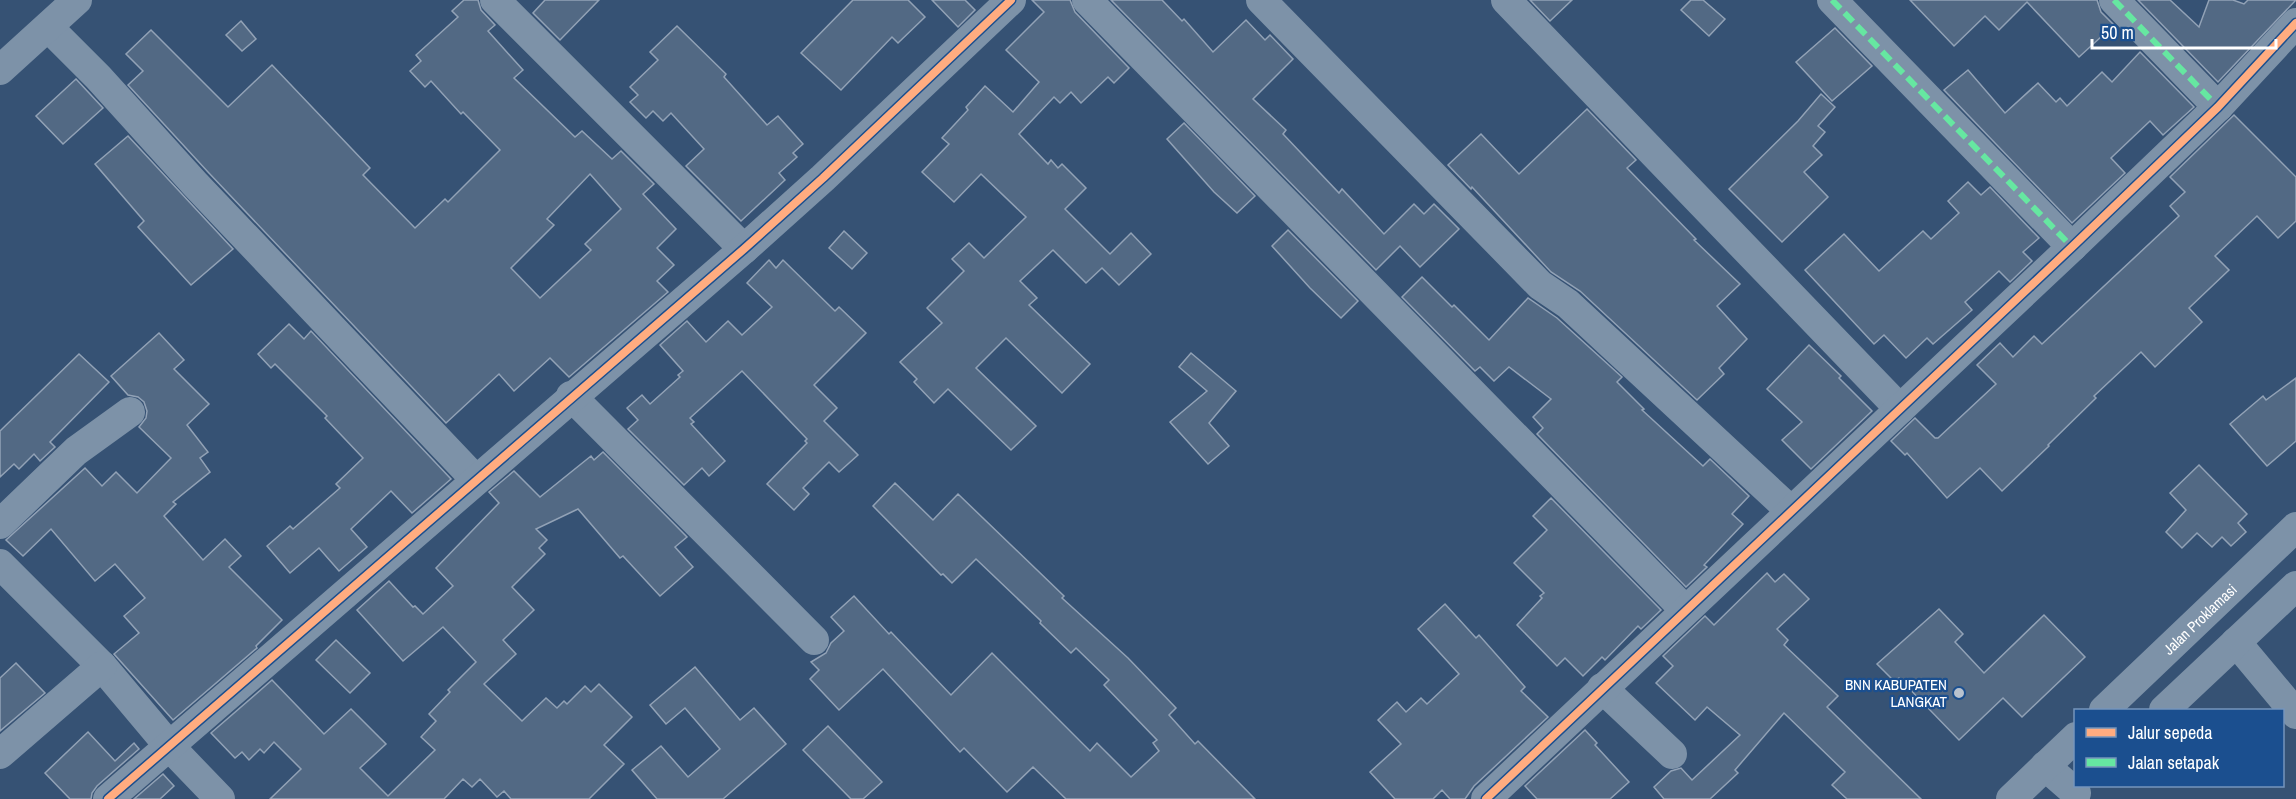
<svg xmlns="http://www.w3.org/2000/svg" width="2296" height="799" viewBox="0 0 2296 799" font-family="'Archivo Narrow',sans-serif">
<rect width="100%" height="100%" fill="#365274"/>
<g fill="#526984" stroke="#92a2b6" stroke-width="1.5" fill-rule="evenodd">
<path d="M464,0H478L481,10L495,25L488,31L523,70L514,78L575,137L582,131L612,159L621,151L654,184L643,194L676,229L657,248L674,265L657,281L668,292L569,377L550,358L514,391L499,374L446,423L208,172L128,85L143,71L126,54L151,30L228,107L272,65L370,168L363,175L415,228L445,199L448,202L500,150L463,112L461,114L431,81L425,87L410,71L421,61L416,55L458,17L452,11ZM590,174L621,209L585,244L591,250L540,298L511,268L554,225L547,219Z"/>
<polygon points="545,0 599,0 560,40 533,13"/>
<polygon points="853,0 908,0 925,17 898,43 892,37 841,90 801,53"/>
<polygon points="932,0 965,0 975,10 958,27"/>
<polygon points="1032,0 1070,0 1075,12 1129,68 1114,83 1108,77 1081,103 1071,92 1060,103 1054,97 1019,134 1048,164 1051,160 1058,168 1062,164 1086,188 1065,209 1110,254 1131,233 1151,254 1119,285 1102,268 1086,283 1053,250 1020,281 1037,298 1029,305 1090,364 1062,393 1006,338 976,368 1036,426 1011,450 948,389 934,403 914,382 917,379 900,362 942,323 927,308 964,271 952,259 969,243 984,258 1026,217 981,174 954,202 922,172 949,144 942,138 968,110 966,107 985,86 1013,112 1039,82 1006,50 1044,12"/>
<polygon points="1111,0 1162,0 1182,21 1184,19 1213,52 1246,20 1265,40 1270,35 1293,59 1253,99 1286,130 1283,134 1339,193 1342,189 1384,234 1414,204 1424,214 1434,204 1459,229 1420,267 1400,246 1376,270"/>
<polygon points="1530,0 1572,0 1550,21"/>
<polygon points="1691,0 1703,0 1725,19 1709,36 1681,10"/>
<polygon points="1910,0 2097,0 2101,12 2114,25 2079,57 2027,2 1999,30 1985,16 1954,46"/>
<polygon points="2138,0 2170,0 2199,27 2209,0 2233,0 2244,4 2248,0 2296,0 2218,82"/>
<polygon points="241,21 256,39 242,51 226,35"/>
<polygon points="677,26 726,74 724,77 767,125 778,116 803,144 793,153 797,157 779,173 785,180 741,221 686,166 704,149 671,113 663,121 653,111 646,118 630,102 638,95 630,87 658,60 650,52"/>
<polygon points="1835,28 1872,66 1832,101 1796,62"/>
<polygon points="2140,52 2194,107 2163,135 2150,121 2111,158 2125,173 2072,223 1944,90 1968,70 2005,113 2038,83 2056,102 2060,98 2067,106 2102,72 2112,82"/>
<polygon points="76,79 103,108 63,144 36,116"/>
<polygon points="1821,94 1835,107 1818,126 1825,132 1813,146 1822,155 1804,172 1828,197 1782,242 1729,189 1798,121"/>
<polygon points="1587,109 1636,160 1627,168 1696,239 1694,240 1740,284 1717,306 1747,339 1719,368 1724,374 1697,400 1580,291 1551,272 1472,187 1471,189 1448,165 1481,134 1519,174"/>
<polygon points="2234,115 2296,177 2296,221 2278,238 2257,216 2215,256 2229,270 2189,308 2202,322 2155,367 2141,352 2094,396 2096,398 2048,445 2049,446 2002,491 1980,468 1947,498 1907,453 1905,455 1891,441 1915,418 1935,438 1938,438 1996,384 1977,365 2000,343 2013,357 2034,336 2042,344 2179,216 2170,206 2185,192 2170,177"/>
<polygon points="1184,123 1255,196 1237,213 1214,192 1167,139"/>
<polygon points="128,136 233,249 191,285 138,227 144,221 95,164"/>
<polygon points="1968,182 1981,195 1990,187 2039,238 2023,252 2032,261 2010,282 1999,271 1965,302 1972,310 1933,344 1927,338 1906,358 1884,335 1874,344 1805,270 1844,234 1879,271 1923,231 1931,239 1959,213 1948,201"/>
<polygon points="1288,230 1358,301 1341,318 1310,288 1272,246"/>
<polygon points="844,231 867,253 852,269 829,248"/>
<polygon points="769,260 776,268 783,260 835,311 839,307 866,333 814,385 837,408 824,421 858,455 839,472 829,462 803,488 809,494 794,510 767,484 807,443 805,441 807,439 742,371 690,418 694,422 691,424 725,461 709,476 702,468 684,485 628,429 638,420 627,408 642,395 650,404 680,377 678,375 683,371 660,345 687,321 706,342 728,321 742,335 772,307 747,283"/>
<polygon points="1422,277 1452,307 1454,305 1489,340 1528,298 1557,318 1622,377 1617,382 1644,409 1642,410 1703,466 1710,459 1749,496 1732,514 1743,524 1704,565 1707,567 1686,587 1537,434 1543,428 1533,417 1551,399 1509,367 1494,381 1480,367 1475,371 1402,297"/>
<polygon points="289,324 304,339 311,331 451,479 412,513 391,491 351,529 367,547 339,571 319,548 290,573 267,546 290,526 293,529 340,488 336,484 363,458 325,418 327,416 275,364 271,368 258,354"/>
<polygon points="159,333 184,360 174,369 209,404 187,425 208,452 200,458 210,472 173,502 176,504 164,516 203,560 225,539 241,556 229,567 282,620 256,646 257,648 173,720 114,654 139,633 124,616 145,598 115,564 95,581 51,529 23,556 6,540 85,468 102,486 116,472 137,493 171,458 139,427 146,418 147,411 144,402 138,397 128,395 111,376"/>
<polygon points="1809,345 1841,376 1839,378 1872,411 1811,469 1782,440 1802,422 1767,389"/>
<polygon points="1191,353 1236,391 1209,423 1229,446 1208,464 1170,422 1207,391 1179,367"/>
<polygon points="79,354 109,382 50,442 55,447 40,461 34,454 19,469 14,464 0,477 0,431"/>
<polygon points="2296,378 2296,441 2267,466 2230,424 2263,396 2266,400"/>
<polygon points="603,452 687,537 675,547 693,567 660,596 623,556 620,558 578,509 536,529 547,540 539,548 545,554 512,587 534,610 503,640 516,654 484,684 522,721 546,698 557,708 564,701 567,704 585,686 591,692 599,684 632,717 604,745 624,764 589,799 511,799 504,791 497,797 480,779 472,787 463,779 444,799 270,799 301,769 274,742 264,753 260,749 249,760 242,752 235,758 211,733 272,680 324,734 351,709 386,744 360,768 388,796 435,750 421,737 436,721 429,714 450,692 448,690 476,662 443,627 403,661 357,610 389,581 413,607 415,606 423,614 453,586 436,568 499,503 489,492 514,471 540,497 591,456 594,460"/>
<polygon points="2199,465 2247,514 2238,523 2246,532 2231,546 2222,537 2212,547 2197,533 2182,548 2166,532 2186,510 2170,493"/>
<polygon points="895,483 933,520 958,494 1064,596 1062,598 1128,658 1176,708 1169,715 1195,744 1198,741 1255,799 1066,799 1033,767 1007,792 964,748 960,752 883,669 839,710 810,679 819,670 811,662 826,653 831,643 844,631 831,617 854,596 889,634 891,632 951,695 992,653 1090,751 1097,743 1131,777 1159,751 1153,743 1157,740 1104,685 1109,680 1076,648 1071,653 1040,623 1041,621 976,559 952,583 943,574 941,575 873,506"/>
<polygon points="1551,498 1661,610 1641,629 1638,626 1605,660 1602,657 1583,676 1565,658 1557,666 1517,625 1542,598 1540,596 1544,593 1514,563 1547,530 1533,516"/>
<polygon points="1767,573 1775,582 1784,574 1809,599 1777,629 1788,640 1784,645 1838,696 1827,707 1921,799 1847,799 1832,785 1845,772 1784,713 1735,770 1738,773 1710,799 1664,799 1654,787 1671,771 1681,768 1692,780 1740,735 1707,707 1695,720 1656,683 1673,666 1663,656 1705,616 1714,625"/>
<polygon points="1445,604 1476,638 1479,635 1525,687 1521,691 1548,717 1474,786 1465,799 1450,799 1442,790 1433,799 1395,799 1370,772 1401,744 1378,720 1397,702 1406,712 1421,698 1427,704 1459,674 1418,629"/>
<polygon points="1939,609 1963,634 1955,642 1984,673 2044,615 2085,657 2022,717 2003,698 1959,740 1899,678 1895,682 1877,664"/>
<polygon points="336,640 370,673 350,693 316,660"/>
<polygon points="16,663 45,693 0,731 0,678"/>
<polygon points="695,667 740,720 754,708 786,744 723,799 657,799 632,770 661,746 688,777 720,749 685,708 666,724 650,705"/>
<polygon points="828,726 882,782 863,799 851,799 803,750"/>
<polygon points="1585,730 1597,743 1595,745 1629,782 1610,799 1537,799 1525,786"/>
<polygon points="88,732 115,761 134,743 139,749 97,786 92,793 91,799 70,799 45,773"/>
<polygon points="163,774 174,786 160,799 134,799"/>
</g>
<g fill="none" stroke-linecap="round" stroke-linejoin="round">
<g stroke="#7d92a8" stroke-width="30">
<polyline points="495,0 744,249"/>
<polyline points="1087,0 1685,610"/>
<polyline points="1261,0 1540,285 1568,304 1791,511"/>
<polyline points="1506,0 1900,409"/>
<polyline points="1832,0 2072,247"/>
<polyline points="2114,0 2218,107"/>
<polyline points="48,27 98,77 195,184 476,480"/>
<polyline points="0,70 77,0"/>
<polyline points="571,396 814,640"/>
<polyline points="0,524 76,451 130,412"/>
<polyline points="0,564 102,666 170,747 220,799"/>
<polyline points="2236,642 2296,714"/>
<polyline points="1602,688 1672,754"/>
<path id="s1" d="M2104,710L2296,527"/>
<polyline points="2164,710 2296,586"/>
<polyline points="0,754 102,666"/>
<polyline points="2045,766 2076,793"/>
<polyline points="108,799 744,249 823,178 1011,0"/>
<polyline points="1486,799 2072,247 2218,107 2296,23"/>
<polyline points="2011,799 2076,737"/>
</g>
<g stroke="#66e7a1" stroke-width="6" stroke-dasharray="12 6" stroke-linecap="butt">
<polyline points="1832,0 2072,247"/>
<polyline points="2114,0 2218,107"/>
</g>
<defs>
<g id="cycleway">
<polyline points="108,799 744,249 823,178 1011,0"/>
<polyline points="1486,799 2072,247 2218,107 2296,23"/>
</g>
</defs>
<use href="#cycleway" stroke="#1b4f8f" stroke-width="11"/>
<use href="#cycleway" stroke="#ffac80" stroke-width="8"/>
</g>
<circle fill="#b9c2ce" stroke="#1b4f8f" stroke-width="2" cx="1959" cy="693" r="6"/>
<g text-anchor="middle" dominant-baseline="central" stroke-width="4.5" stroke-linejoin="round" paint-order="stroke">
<g font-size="15" fill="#fff" stroke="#1b4f8f">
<text stroke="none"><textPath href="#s1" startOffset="132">Jalan Proklamasi</textPath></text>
</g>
<g font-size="15" fill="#fff" stroke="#1b4f8f" text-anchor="end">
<text x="1947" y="684">BNN KABUPATEN<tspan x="1947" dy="17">LANGKAT</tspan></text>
</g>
</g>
<rect x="2074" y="709" width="210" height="78" fill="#1b4f8f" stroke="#7695bc" stroke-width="1.5"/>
<rect x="2086" y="728" width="30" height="9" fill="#ffac80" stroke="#7695bc" stroke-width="1.5"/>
<text x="2128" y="739" font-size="18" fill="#ffffff">Jalur sepeda</text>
<rect x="2086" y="758" width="30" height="9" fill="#66e7a1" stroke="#7695bc" stroke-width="1.5"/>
<text x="2128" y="769" font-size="18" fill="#ffffff">Jalan setapak</text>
<path d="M2092 39v9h184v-9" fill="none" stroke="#ffffff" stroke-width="3"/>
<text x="2101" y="39" font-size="18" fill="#ffffff" stroke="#1b4f8f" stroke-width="4.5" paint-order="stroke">50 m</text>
</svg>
